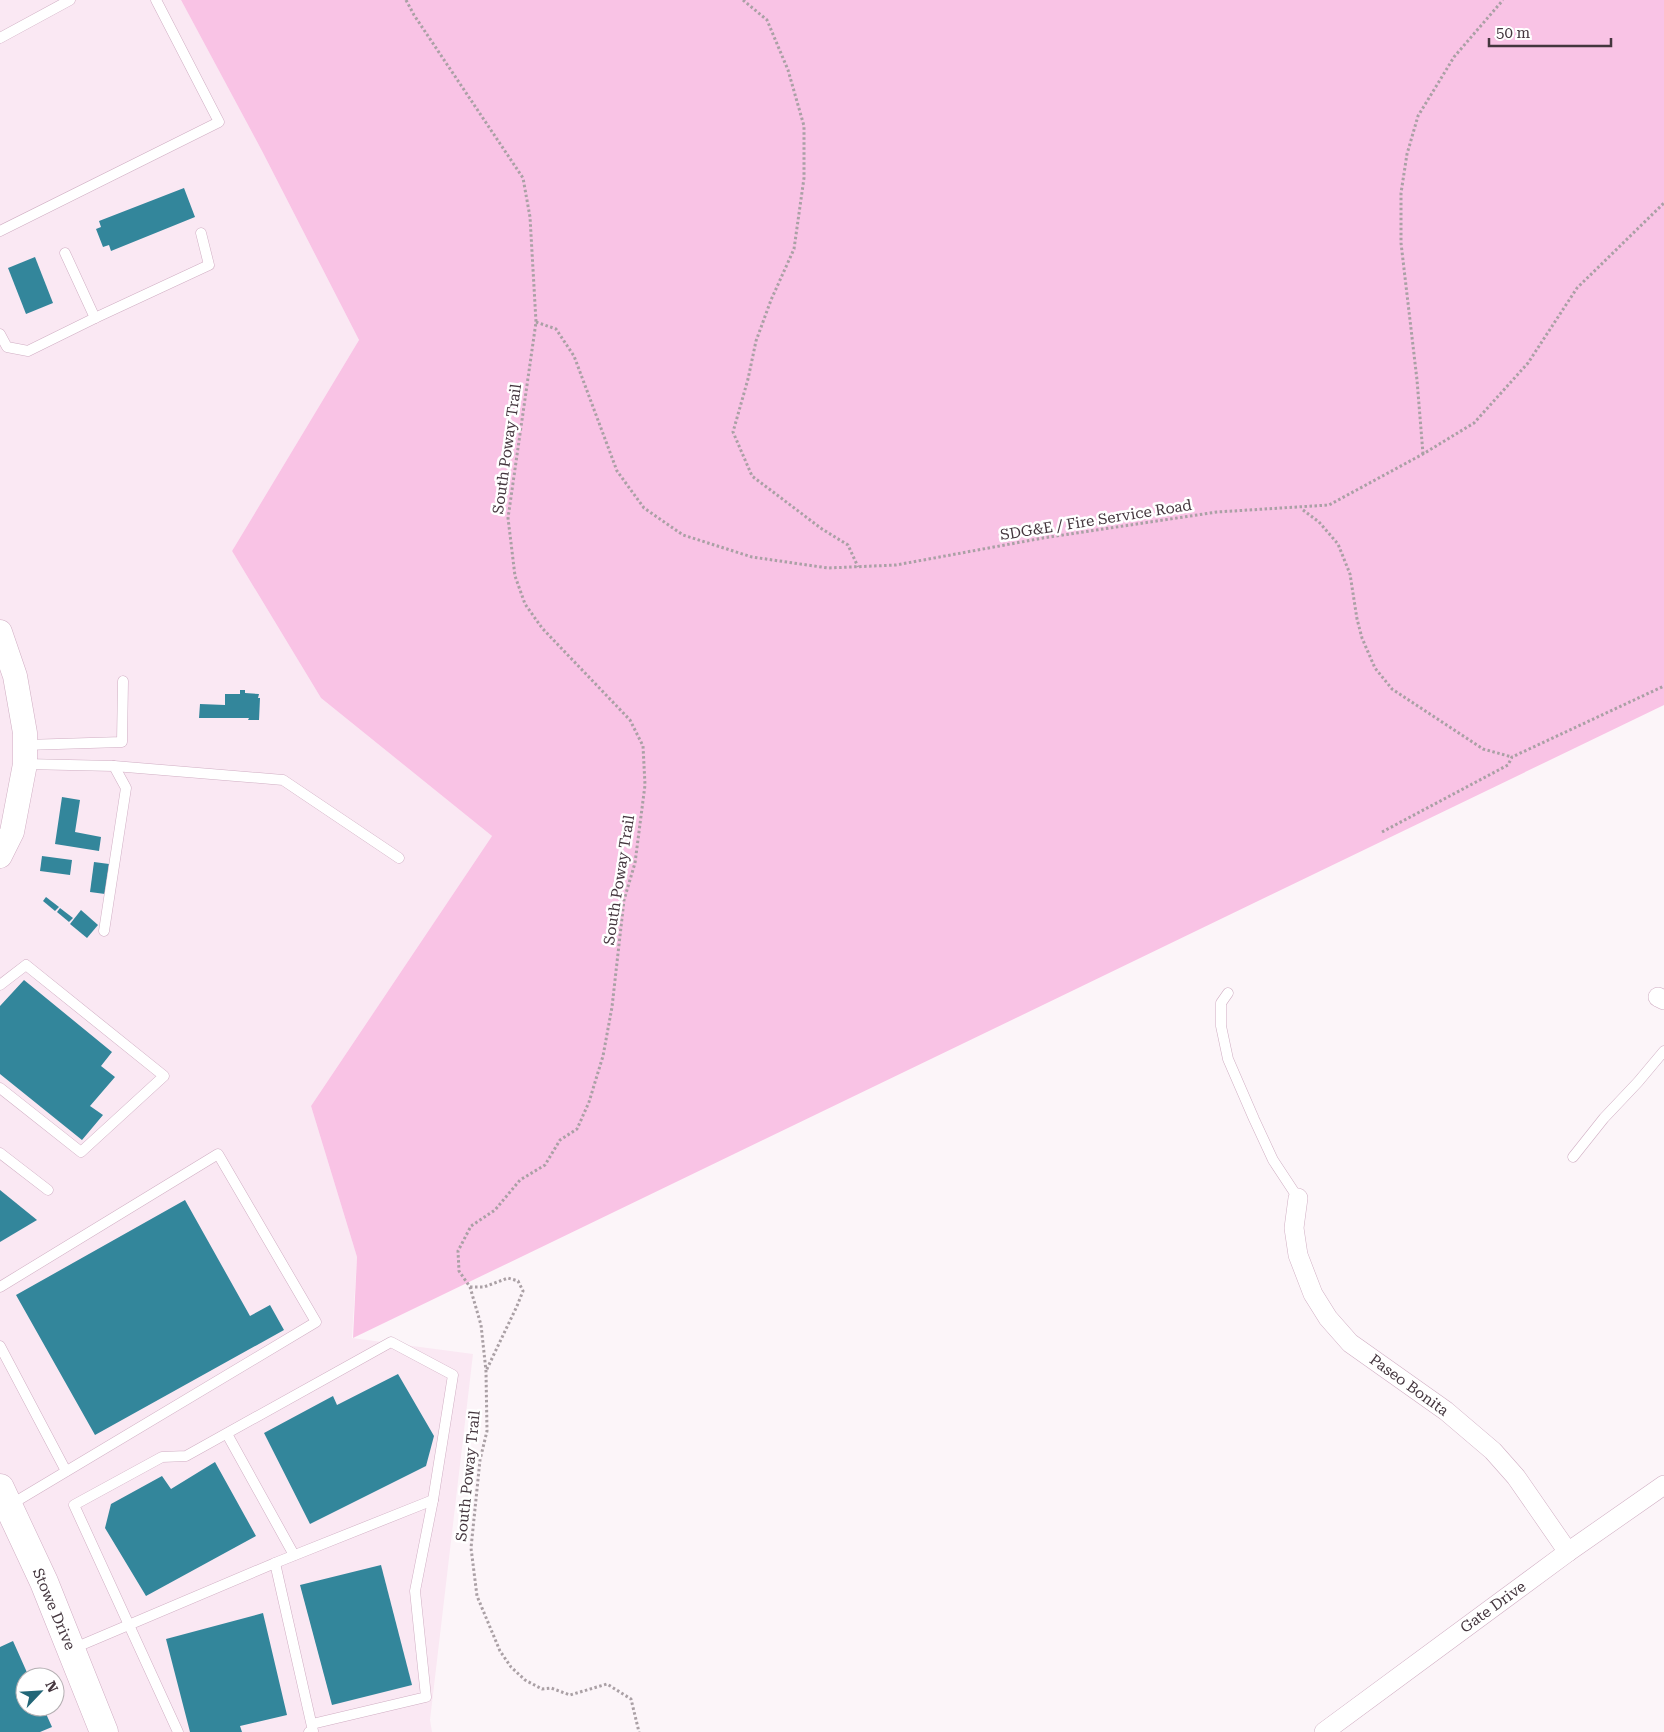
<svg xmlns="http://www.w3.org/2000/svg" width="1664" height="1732" viewBox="0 0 1664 1732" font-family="'Roboto Serif',serif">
<rect width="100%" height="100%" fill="#fcf5f9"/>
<path fill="#fae8f3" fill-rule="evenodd" d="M0,0H181L262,151L359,340L232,551L321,698L492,836L311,1106L357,1257L352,1338L473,1354L430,1720L432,1732H0ZM25,1677H55V1707H25Z"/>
<polygon fill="#f9c3e5" points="181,0 1664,0 1664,705 353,1338 357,1257 311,1106 492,836 321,698 232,551 359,340 262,151"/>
<g fill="#33869b">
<polygon points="184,188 195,217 111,251 109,245 103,247 96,229 101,227 99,221"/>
<polygon points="35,257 53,303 26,314 8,268"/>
<polygon points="240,690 245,690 245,693 259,694 258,698 260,698 259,720 248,720 249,718 199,718 200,704 225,705 225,694 240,694"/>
<polygon points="62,797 80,800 75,832 101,837 99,851 55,844"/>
<polygon points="42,856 72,860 70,875 40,871"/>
<polygon points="94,862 109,864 105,894 90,892"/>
<polygon points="46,897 59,907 55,911 43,901"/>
<polygon points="60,908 73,918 69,922 57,912"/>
<polygon points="81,910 98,925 87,938 70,924"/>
<polygon points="24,980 112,1052 101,1066 115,1077 90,1106 103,1115 82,1140 0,1074 0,1006"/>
<polygon points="0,1190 37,1220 0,1242"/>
<polygon points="185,1200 250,1316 270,1305 284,1330 95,1435 16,1295"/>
<polygon points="398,1374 434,1436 426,1466 310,1524 264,1433 333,1396 337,1405"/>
<polygon points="215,1462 256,1536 146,1596 105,1528 111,1504 162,1476 171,1489"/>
<polygon points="381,1565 412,1685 332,1705 300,1585"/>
<polygon points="263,1613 287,1715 240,1726 242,1732 190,1732 166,1639"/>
<polygon points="13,1641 29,1677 25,1677 25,1707 43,1707 52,1727 40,1732 0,1732 0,1647"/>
</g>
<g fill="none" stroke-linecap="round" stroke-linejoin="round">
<defs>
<g id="service">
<polyline points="0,38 70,0"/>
<polyline points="0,231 219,122 156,0"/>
<polyline points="95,318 209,265 201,233"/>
<polyline points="0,334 7,347 28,351 95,318 65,253"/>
<polyline points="25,745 122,742 123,681"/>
<polyline points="25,764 114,766 126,788 104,931"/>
<polyline points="114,766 283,780 399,858"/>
<polyline points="0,985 26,965 164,1076 81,1152 0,1088"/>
<polyline points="1228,993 1221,1003 1221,1026 1228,1059 1254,1119 1273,1160 1298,1198"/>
<polyline points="0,1153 48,1190"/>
<polyline points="1573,1157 1604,1118 1638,1082 1664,1051"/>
<polyline points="0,1287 218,1154 316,1322 10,1505"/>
<polyline points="0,1346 66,1471"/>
<polyline points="227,1434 294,1555"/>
<polyline points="275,1563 433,1500"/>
<polyline points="72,1649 275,1563 313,1731 309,1732"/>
<polyline points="178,1732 74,1505 162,1457 186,1456 391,1342 453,1375 433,1500 415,1591 426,1697 312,1724"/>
</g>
<g id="minor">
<polyline points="1658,997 1664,1000"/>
<polyline points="1298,1198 1294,1228 1298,1255 1313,1294 1328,1318 1350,1343 1446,1411 1493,1451 1516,1477 1568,1552"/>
<polyline points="1324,1732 1568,1552 1664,1485"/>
</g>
<polyline id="tertiary" points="0,632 15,676 25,733 25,764 12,832 0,856"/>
<polyline id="secondary" points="0,1488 44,1582 104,1732"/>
</defs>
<use href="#service" stroke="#d0aec3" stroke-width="11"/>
<use href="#minor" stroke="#d0aec3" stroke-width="20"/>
<use href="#tertiary" stroke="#d0aec3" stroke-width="25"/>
<use href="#secondary" stroke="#d0aec3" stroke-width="29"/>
<g stroke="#aaa0a5" stroke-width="3" stroke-dasharray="2.5 2.5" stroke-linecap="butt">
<polyline points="406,0 414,15 523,178 530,217 536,322 508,518 515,576 525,604 542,628 630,720 643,746 645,785 635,863 624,900 612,1007 603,1056 589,1102 577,1129 560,1140 545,1165 520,1180 495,1210 471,1226 458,1251 459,1271 470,1287 481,1325 486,1371 487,1431 480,1460 471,1548 477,1596 500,1651 511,1667 525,1680 542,1689 551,1688 570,1695 607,1684 631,1699 639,1732"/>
<polyline points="743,0 767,20 788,70 804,126 804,178 794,249 771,300 756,341 748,379 733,432 752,476 822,529 848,545 858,567"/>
<polyline points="536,322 556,329 574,356 617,471 644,508 683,535 752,557 828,568 896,565 1043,538 1217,512 1329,505 1423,454 1474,423 1528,363 1577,288 1664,203"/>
<polyline points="1423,454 1417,380 1401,243 1401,193 1407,154 1418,116 1454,57 1503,0"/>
<polyline points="1303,510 1319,522 1338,544 1350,574 1357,619 1362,638 1375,668 1392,689 1483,749 1512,757"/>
<polyline points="1382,832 1508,765 1512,757 1664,686"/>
<polyline points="470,1287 484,1287 508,1278 518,1281 523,1291 517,1306 486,1371"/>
</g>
<use href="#service" stroke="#fff" stroke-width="10"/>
<use href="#minor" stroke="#fff" stroke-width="19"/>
<use href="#tertiary" stroke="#fff" stroke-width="24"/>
<use href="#secondary" stroke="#fff" stroke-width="28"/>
</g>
<g text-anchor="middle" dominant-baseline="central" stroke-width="5" stroke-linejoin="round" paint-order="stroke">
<g font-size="15" fill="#44363e" stroke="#fff">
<text transform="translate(507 449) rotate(-82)">South Poway Trail</text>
<text transform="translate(1096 520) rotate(-9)">SDG&amp;E / Fire Service Road</text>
<text transform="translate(619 880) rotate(-81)">South Poway Trail</text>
<text transform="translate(1409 1385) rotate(36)">Paseo Bonita</text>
<text transform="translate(468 1476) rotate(-84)">South Poway Trail</text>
<text transform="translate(1493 1607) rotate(-36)">Gate Drive</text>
<text transform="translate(54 1609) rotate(67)">Stowe Drive</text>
</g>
</g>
<g transform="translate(40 1692) rotate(65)"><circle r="24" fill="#ffffff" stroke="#b4afb2"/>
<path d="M0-4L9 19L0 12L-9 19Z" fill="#226677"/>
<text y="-8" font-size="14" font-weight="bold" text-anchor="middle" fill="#44363e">N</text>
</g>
<path d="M1489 38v8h122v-8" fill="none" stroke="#44363e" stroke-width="2.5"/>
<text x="1496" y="38" font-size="15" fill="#44363e" stroke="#ffffff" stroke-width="4" paint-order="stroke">50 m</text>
</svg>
